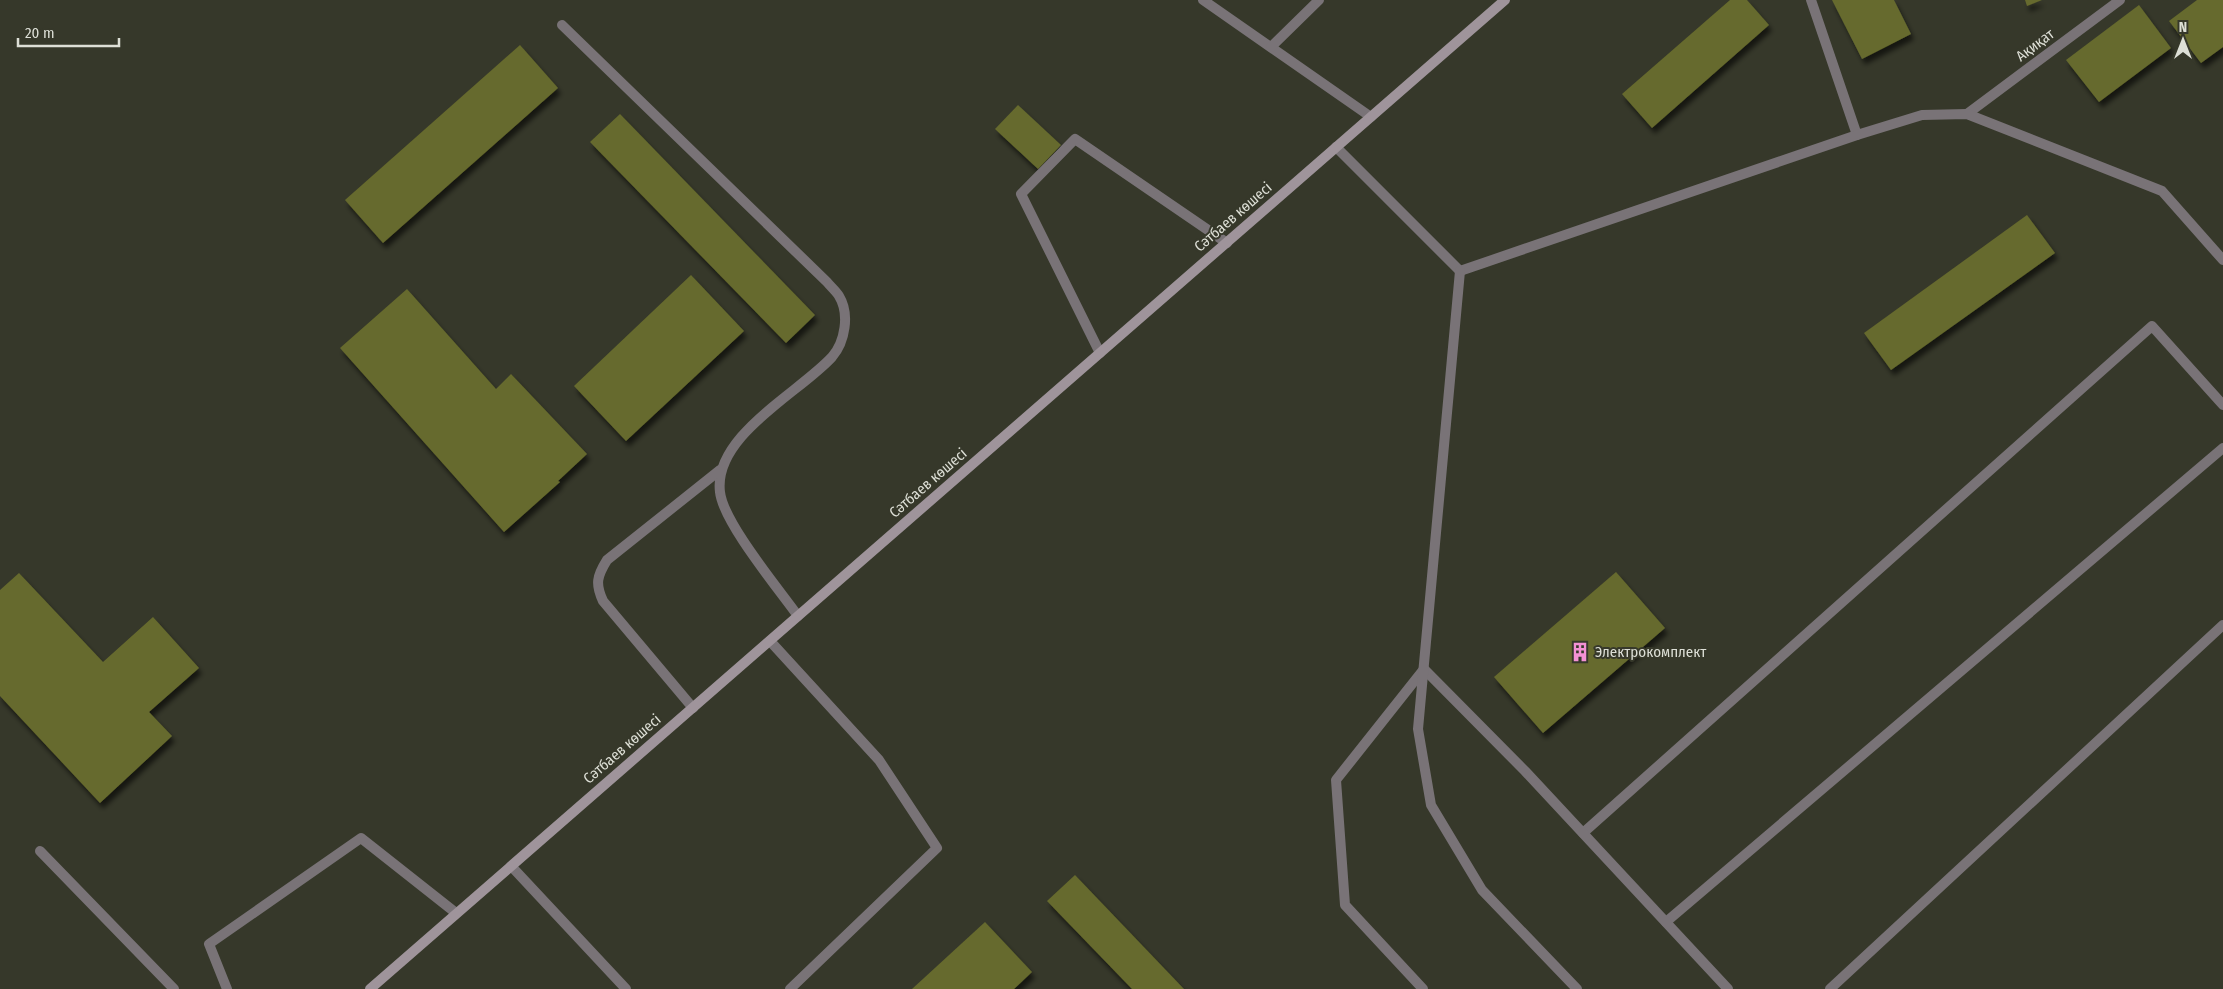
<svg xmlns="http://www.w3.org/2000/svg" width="2223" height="989" viewBox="0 0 2223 989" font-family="'Fira Sans Condensed',sans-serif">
<defs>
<filter id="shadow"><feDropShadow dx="3" dy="5.5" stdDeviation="2.5" flood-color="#0009"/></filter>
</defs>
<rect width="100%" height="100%" fill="#36382a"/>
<g fill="#666a2d" filter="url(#shadow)">
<polygon points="1730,0 1747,0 1769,25 1652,128 1622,94"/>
<polygon points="1832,0 1894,0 1911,34 1862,59"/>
<polygon points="2025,0 2042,0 2027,6"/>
<polygon points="2197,0 2223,0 2223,47 2201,63 2169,21"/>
<polygon points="2139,5 2171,48 2099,102 2066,60"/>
<polygon points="520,45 558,88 383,243 345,200"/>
<polygon points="1018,105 1061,145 1038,169 995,129"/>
<polygon points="620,114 815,315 786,343 590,142"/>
<polygon points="2027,215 2055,253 1891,370 1864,333"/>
<polygon points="691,275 744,331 626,441 574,386"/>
<polygon points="407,289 496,389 511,374 587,454 558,481 560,482 504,532 340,348"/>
<polygon points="1616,572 1665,628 1543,733 1494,677"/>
<polygon points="19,573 103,662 153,617 199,668 149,712 172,736 100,803 0,696 0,590"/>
<polygon points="1075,875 1184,989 1132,989 1047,901"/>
<polygon points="985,922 1032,972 1014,989 912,989"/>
</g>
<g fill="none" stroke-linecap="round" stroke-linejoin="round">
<g stroke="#797377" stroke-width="10">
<polyline points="1203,0 1371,117"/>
<path d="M562,25L827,282C831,287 836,291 839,296C850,314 845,342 832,357C799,393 713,436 720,492C723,522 778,588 798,616"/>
<polyline points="1271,47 1319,0"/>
<polyline points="1100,353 1021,194 1075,139 1227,243"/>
<polyline points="770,641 879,760 937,848 790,989"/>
<path d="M693,708L603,601C595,584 597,576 607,560L720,470"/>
<polyline points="1583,833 2152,326 2223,405"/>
<polyline points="40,851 174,989"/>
<polyline points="511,866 626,989"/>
<polyline points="1666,922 2223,448"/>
<polyline points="227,989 209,944 361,838 456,913"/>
<polyline points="1423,989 1345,905 1336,780 1424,669 1525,771 1728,989"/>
<polyline points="1830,989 2223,625"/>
</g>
<g stroke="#797377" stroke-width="10">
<polyline points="1811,0 1857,135"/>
<polyline points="1967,114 2120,0"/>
<polyline points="1336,147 1460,271"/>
<polyline points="1460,271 1857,135 1922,115 1967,114 2162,191 2223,260"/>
<polyline points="1460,271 1418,729 1431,805 1482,890 1577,989"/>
</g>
<polyline stroke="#9f949b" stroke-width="10" points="370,989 1505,0"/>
</g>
<defs>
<symbol id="building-bare" viewBox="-9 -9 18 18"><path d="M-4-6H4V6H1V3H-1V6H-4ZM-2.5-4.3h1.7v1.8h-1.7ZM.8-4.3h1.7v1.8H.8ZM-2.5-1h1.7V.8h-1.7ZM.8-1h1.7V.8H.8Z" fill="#f491d4" stroke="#36382a" stroke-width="2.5" paint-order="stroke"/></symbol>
</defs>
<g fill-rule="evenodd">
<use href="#building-bare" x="1566" y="638" width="28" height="28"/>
</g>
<g text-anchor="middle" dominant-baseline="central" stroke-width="4" stroke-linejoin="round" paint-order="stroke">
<g font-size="15" fill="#dddfd6" stroke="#36382a">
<text transform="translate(2035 45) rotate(-37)">Ақиқат</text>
<text transform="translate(1233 217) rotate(-41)">Сәтбаев көшесі</text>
<text transform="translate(928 483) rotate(-41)">Сәтбаев көшесі</text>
<text transform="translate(622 749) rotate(-41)">Сәтбаев көшесі</text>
</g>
<g font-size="15" fill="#dddfd6" stroke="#36382a" text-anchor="start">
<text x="1595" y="652">Электрокомплект</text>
</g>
</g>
<g transform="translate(2183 40)" stroke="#36382a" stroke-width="4" paint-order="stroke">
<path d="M0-4L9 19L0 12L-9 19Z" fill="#dddfd6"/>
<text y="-8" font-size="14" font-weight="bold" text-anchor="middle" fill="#dddfd6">N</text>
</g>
<path d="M18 38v8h101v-8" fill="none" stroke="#dddfd6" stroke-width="2.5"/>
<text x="25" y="38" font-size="15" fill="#dddfd6" stroke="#36382a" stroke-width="4" paint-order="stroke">20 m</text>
</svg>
